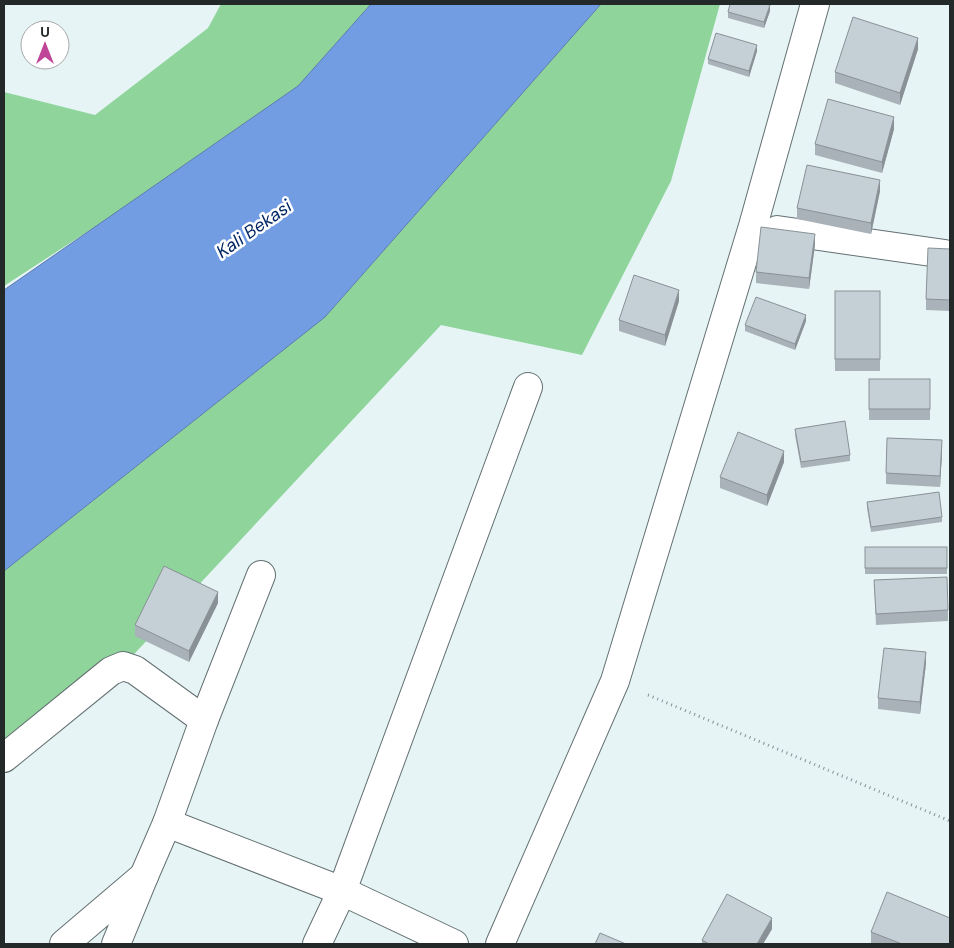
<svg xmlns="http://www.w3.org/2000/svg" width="954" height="948" viewBox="0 0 954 948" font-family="'DM Sans',sans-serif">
<rect width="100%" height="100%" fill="#e6f4f6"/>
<g fill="#8fd59b">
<polygon points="221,4 371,4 298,86 107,219 4,286 4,92 95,115 208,28"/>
<polygon points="601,4 720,4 671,181 582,355 441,325 123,666 4,761 4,571 325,317"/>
</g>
<polygon fill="#739de3" stroke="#5b7aab" points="371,4 601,4 325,317 4,571 4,290 298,86"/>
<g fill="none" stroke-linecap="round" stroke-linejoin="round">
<defs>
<g id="minor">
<polyline points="777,230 945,254"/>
<polyline points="4,758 111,671 123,666 135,670 204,720"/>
<polyline points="167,823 342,891 454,944"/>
<polyline points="144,876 167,823 204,720 261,575"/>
<polyline points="64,944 144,876 116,944"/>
<polyline points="317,944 342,891 528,387"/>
<polyline points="500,944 615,681 753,226 815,4"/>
</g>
</defs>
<use href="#minor" stroke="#647072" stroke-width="30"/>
<polyline stroke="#889193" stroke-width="3" stroke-dasharray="1 4" stroke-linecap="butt" points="648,695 950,821"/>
<use href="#minor" stroke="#fff" stroke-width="28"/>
</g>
<g fill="#a9b2b8">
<polygon points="770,11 764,28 728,18 728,12"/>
<polygon points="918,49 900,105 835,83 835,72"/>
<polygon points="757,51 749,77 708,64 708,59"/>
<polygon points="894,129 882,173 815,155 815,144"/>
<polygon points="880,191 871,234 797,219 797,208"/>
<polygon points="815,245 809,289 756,283 756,272"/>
<polygon points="950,249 950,311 926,310 926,299"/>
<rect x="835" y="291" width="45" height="80"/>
<polygon points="679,301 665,346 619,331 619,320"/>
<polygon points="806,321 795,350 745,331 745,325"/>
<rect x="869" y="379" width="61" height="41"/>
<polygon points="795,429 850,455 850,461 801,468 795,435"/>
<polygon points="942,452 940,487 886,484 886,473"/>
<polygon points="784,462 767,506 720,488 720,477"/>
<polygon points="867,502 942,517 942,522 871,532 867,508"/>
<rect x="865" y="547" width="82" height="27"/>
<polygon points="874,580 948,610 948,621 876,625"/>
<polygon points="218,603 189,662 135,636 135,625"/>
<polygon points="926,663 920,714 878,709 878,698"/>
<polygon points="772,929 763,944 702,944 702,940"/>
<polygon points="871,932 950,944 874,944 871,943"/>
</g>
<g fill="#899196">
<polygon points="770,5 770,11 764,28 764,22"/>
<polygon points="918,38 918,49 900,105 900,93"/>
<polygon points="757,45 757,51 749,77 749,71"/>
<polygon points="894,117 894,129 882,173 882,162"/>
<polygon points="880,180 880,191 871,234 871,223"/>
<polygon points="815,234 815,245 809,289 809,278"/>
<polygon points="679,290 679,301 665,346 665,335"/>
<polygon points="806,315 806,321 795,350 795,344"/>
<polygon points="942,440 942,452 940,487 940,476"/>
<polygon points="784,451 784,462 767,506 767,495"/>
<polygon points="218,592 218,603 189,662 189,651"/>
<polygon points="926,652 926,663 920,714 920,702"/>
<polygon points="772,918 772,929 763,944 757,944"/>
</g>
<g fill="#c4cfd6" stroke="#899196">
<polygon points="730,4 765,4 770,5 764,22 728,12"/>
<polygon points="853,17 918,38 900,93 835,72"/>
<polygon points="716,33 757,45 749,71 708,59"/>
<polygon points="828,99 894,117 882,162 815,144"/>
<polygon points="807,165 880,180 871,223 797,208"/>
<polygon points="761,227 815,234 809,278 756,272"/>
<polygon points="928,248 950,249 950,300 926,299"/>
<polygon points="634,275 679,290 665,335 619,320"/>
<rect x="835" y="291" width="45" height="68"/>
<polygon points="756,297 806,315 795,344 745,325"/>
<rect x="869" y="379" width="61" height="30"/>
<polygon points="845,421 850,455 801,462 795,429"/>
<polygon points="738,432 784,451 767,495 720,477"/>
<polygon points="887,438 942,440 940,476 886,473"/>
<polygon points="939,492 942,517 871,527 867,502"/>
<rect x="865" y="547" width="82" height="21"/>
<polygon points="164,566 218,592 189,651 135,625"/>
<polygon points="947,577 948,610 876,614 874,580"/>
<polygon points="884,648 926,652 920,702 878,698"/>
<polygon points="887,892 950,918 950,944 902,944 871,932"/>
<polygon points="727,894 772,918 757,944 709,944 702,940"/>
<polygon points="600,933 626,944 595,944"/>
</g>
<g text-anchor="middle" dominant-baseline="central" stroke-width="5" stroke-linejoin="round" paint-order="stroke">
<g font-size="18" font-style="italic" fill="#022764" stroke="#fff">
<text transform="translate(254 229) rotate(-35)">Kali Bekasi</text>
</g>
</g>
<rect width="954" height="948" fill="none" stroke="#232829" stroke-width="10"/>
<g transform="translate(45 45)"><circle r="24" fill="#ffffff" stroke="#a7a9a9"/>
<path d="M0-4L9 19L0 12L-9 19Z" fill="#c04597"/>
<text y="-8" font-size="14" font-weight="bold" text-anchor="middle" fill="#232829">U</text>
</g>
</svg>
